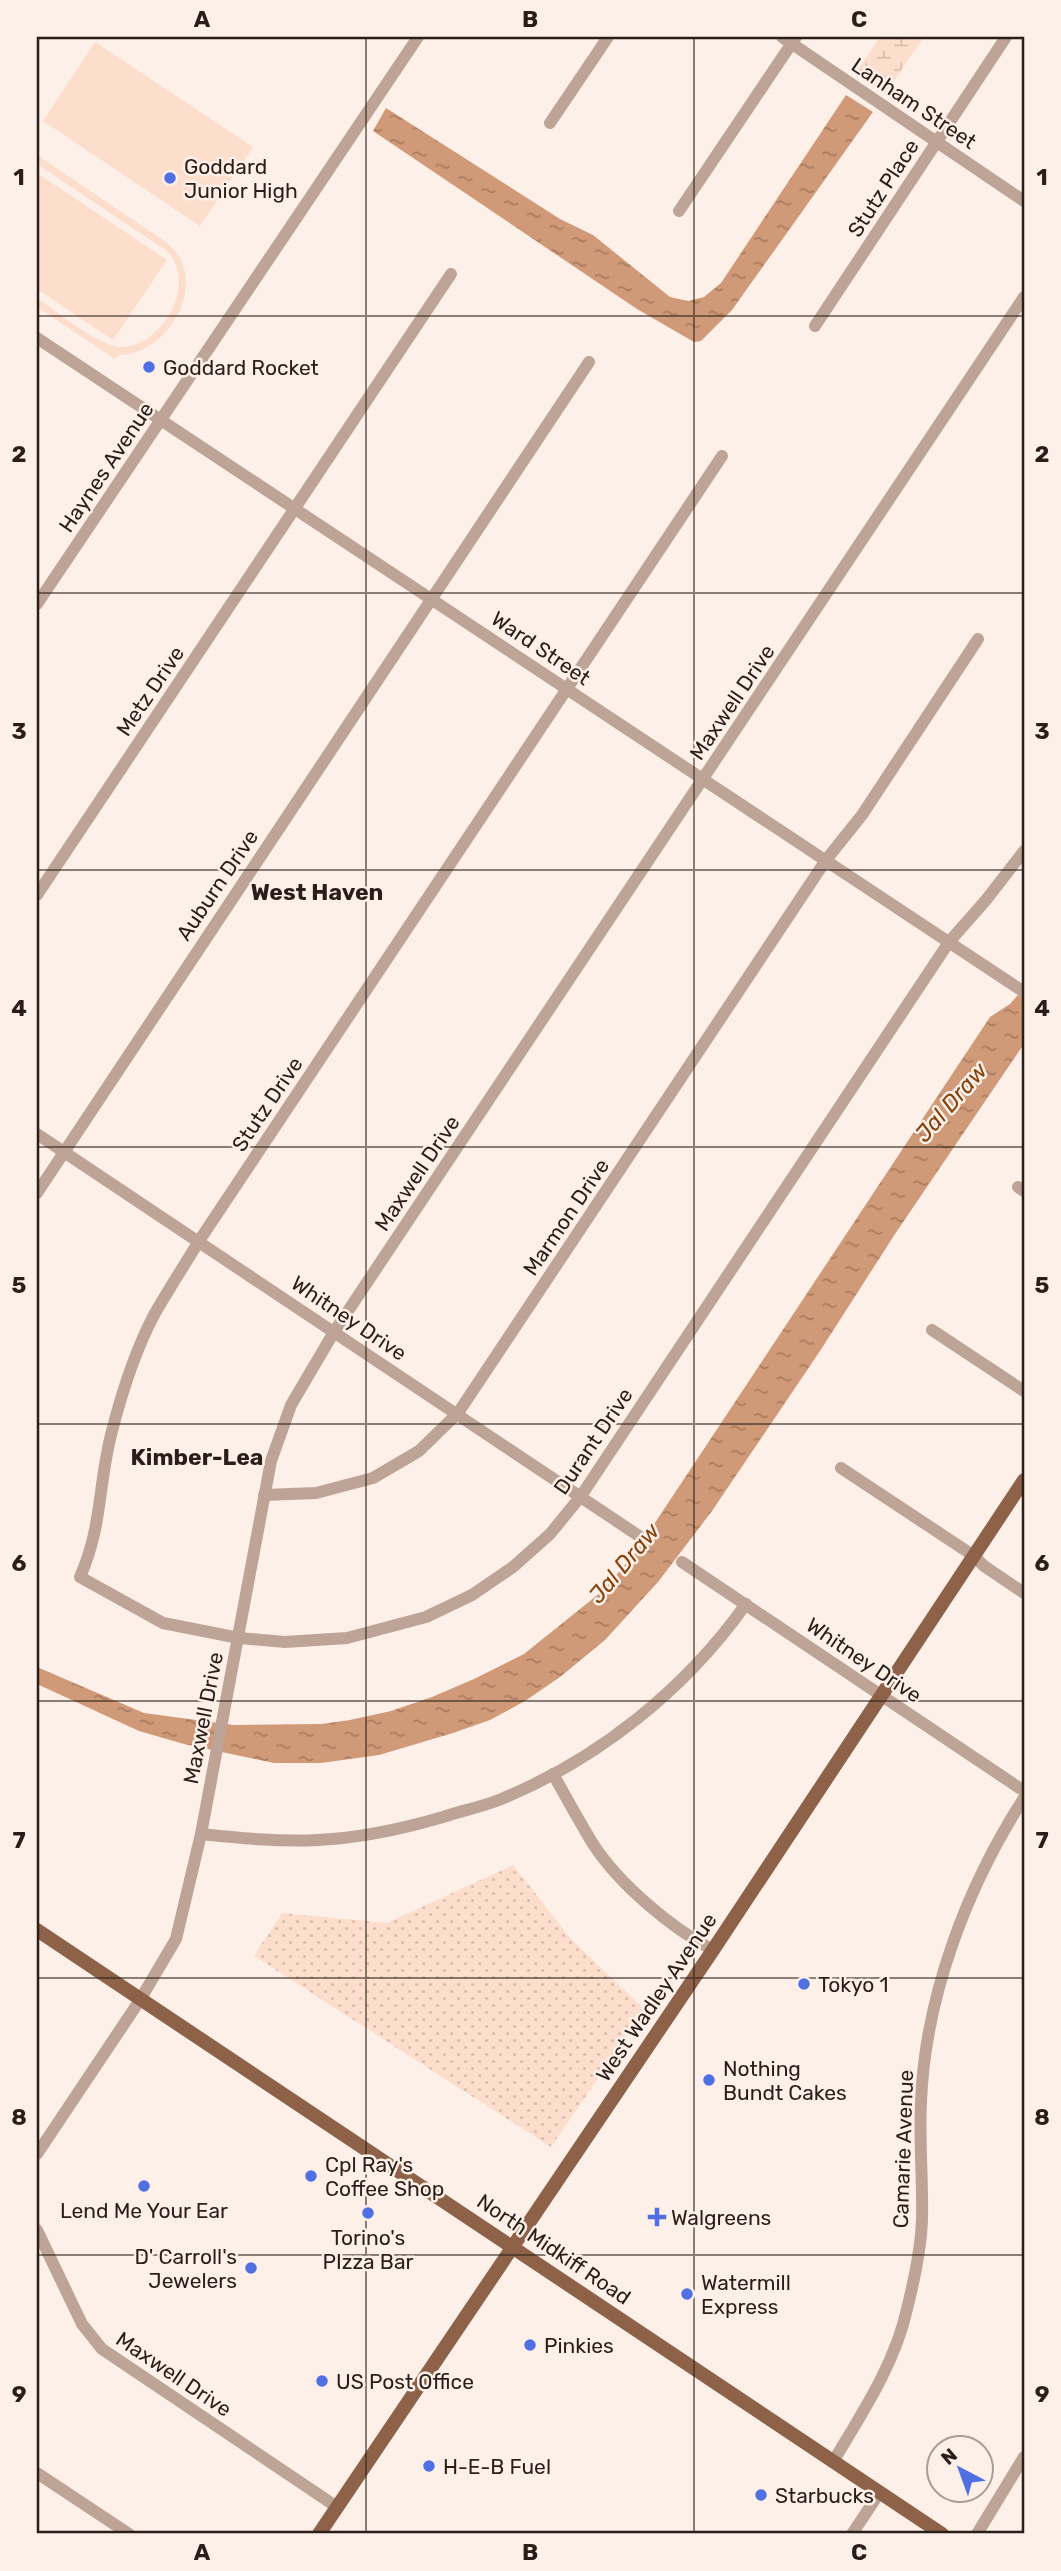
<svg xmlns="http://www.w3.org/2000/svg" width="1061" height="2571" viewBox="0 0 1061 2571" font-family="Rubik,sans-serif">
<defs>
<pattern id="grass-dots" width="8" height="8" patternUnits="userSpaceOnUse" patternTransform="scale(1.75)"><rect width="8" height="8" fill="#fddecc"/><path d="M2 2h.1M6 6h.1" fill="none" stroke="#d9beae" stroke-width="1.8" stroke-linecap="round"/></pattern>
<pattern id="wetland-marsh" width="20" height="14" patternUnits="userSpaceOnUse" patternTransform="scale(1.75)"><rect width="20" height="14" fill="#fddecc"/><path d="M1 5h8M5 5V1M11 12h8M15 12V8" fill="none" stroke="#d9beae"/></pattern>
<pattern id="water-ripples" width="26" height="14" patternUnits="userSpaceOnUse" patternTransform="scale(1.75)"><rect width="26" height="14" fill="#d09977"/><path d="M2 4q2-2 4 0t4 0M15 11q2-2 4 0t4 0" fill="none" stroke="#a97c61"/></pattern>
</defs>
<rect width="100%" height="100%" fill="#fdf0e9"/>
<polygon fill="url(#grass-dots)" points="513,1865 571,1939 645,2010 551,2147 254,1956 282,1913 387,1923"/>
<polygon fill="url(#wetland-marsh)" points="880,37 924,37 885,94 855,74"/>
<g fill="#fddecc">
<polygon points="95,42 253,147 200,226 43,121"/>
<path d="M37,155L166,242C213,279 169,355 119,355L115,359L37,307V298C55,310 100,347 120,347C163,348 198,282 167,251L37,164Z"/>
<polygon points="37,173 167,260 113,340 37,289"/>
</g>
<g fill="url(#water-ripples)">
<polygon points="846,95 873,112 732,310 701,341 694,342 637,309 373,131 386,108 560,219 593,235 670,297 688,301 704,297 721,283"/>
<polygon points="1024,988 1024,1044 895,1234 820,1351 712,1511 658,1582 605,1640 560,1677 525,1701 490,1720 453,1733 379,1755 321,1763 274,1763 184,1744 139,1731 37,1684 37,1667 144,1713 234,1725 321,1724 350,1720 391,1711 432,1697 474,1679 524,1654 600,1593 633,1556 990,1017 1010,1004"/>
</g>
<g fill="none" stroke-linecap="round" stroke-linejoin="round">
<g stroke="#bea496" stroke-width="12">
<polyline points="782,37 1024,201"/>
<polyline points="550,123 608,37"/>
<polyline points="679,211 796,37"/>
<polyline points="815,326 1006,37"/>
<polyline points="37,338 1024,992"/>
<path d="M722,456L199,1241C184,1266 168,1290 154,1315C135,1351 122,1392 112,1431C98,1483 103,1525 80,1577L163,1623L239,1638L285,1642L347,1638L426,1617L472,1595L513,1567L550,1534L581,1496L949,942L986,900L1024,851"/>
<polyline points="37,604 418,37"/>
<polyline points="37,895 451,274"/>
<polyline points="37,1134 639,1536"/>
<polyline points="1018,1187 1024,1191"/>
<polyline points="37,1193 589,362"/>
<polyline points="932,1330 1024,1391"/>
<polyline points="841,1468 974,1556 984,1566 1024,1593"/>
<polyline points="264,1495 316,1493 373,1478 419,1451 458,1413 826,860 862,815 978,639"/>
<polyline points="682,1562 1024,1791"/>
<path d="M553,1774C566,1797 579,1821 593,1844C619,1884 671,1928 713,1950"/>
<path d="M201,1834C239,1838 279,1842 318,1840C360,1838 402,1829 443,1817C461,1811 481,1807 499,1800C597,1760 684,1691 746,1604"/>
<polyline points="37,2154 140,2000 176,1939 201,1834 271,1461 291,1405 334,1332 1024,297"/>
<polyline points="37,2230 82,2324 102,2349 337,2507"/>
<path d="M833,2462C862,2413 895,2364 907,2309C914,2281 921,2248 922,2220C923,2181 919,2141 921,2102C925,1997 967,1886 1024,1798"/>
<polyline points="37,2473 129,2534"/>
<polyline points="852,2534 880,2492"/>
<polyline points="977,2534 1024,2457"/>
</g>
<g stroke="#8e6248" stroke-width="14">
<polyline points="37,1930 942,2534"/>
<polyline points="319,2534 713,1950 1024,1480"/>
</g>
</g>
<path fill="none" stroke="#2a1f18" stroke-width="2" stroke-opacity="0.55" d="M366,37V2534M694,37V2534M37,316H1024M37,593H1024M37,870H1024M37,1147H1024M37,1424H1024M37,1701H1024M37,1978H1024M37,2255H1024"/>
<g fill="#506fe3" stroke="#fdf0e9" stroke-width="2.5">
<circle cx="170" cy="178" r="7"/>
<circle cx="149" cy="367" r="7"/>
<circle cx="804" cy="1984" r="7"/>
<circle cx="709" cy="2080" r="7"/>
<circle cx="311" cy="2176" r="7"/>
<circle cx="144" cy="2186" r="7"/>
<circle cx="368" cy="2213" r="7"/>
<path d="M653.5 2206.5h7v7h7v7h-7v7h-7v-7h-7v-7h7z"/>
<circle cx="251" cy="2268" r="7"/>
<circle cx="687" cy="2294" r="7"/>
<circle cx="530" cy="2345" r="7"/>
<circle cx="322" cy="2381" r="7"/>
<circle cx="429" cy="2466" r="7"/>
<circle cx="761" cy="2495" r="7"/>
</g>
<g text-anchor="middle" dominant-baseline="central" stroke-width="5" stroke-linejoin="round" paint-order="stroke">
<g font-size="21" fill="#2a1f18" stroke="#fdf0e9">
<text transform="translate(914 103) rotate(34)">Lanham Street</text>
<text transform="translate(883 188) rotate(-57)">Stutz Place</text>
<text transform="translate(106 467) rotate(-56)">Haynes Avenue</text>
<text transform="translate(541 648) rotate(34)">Ward Street</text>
<text transform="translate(150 691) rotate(-56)">Metz Drive</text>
<text transform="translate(732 702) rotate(-56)">Maxwell Drive</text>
<text transform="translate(217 885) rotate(-56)">Auburn Drive</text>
<text transform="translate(267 1104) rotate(-56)">Stutz Drive</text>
<text transform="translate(417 1173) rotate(-56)">Maxwell Drive</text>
<text transform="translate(566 1217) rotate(-56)">Marmon Drive</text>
<text transform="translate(349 1318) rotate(34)">Whitney Drive</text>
<text transform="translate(593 1441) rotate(-56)">Durant Drive</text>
<text transform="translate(864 1660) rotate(34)">Whitney Drive</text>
<text transform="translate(203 1718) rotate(-79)">Maxwell Drive</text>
<text transform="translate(656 1997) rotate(-56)">West Wadley Avenue</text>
<text transform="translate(903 2149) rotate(-88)">Camarie Avenue</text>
<text transform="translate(554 2249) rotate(34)">North Midkiff Road</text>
<text transform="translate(174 2374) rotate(34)">Maxwell Drive</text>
</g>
<g font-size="21" fill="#2a1f18" stroke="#fdf0e9" text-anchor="start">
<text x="184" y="166">Goddard<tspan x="184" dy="24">Junior High</tspan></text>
<text x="163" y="367">Goddard Rocket</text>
<text x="818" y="1984">Tokyo 1</text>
<text x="723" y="2068">Nothing<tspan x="723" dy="24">Bundt Cakes</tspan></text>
<text x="325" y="2164">Cpl Ray's<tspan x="325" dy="24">Coffee Shop</tspan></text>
<text x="144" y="2210" text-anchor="middle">Lend Me Your Ear</text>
<text x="671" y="2217">Walgreens</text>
<text x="368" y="2237" text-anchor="middle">Torino's<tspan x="368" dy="24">PIzza Bar</tspan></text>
<text x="237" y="2256" text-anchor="end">D' Carroll's<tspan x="237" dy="24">Jewelers</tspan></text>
<text x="701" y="2282">Watermill<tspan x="701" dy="24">Express</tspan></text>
<text x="544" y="2345">Pinkies</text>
<text x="336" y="2381">US Post Office</text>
<text x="443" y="2466">H-E-B Fuel</text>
<text x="775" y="2495">Starbucks</text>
</g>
<g font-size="23" font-weight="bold" fill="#2a1f18" stroke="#fdf0e9">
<text x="317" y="892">West Haven</text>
<text x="197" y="1457">Kimber-Lea</text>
</g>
<g font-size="23" font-style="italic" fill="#86420d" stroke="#fdf0e9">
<text transform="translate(951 1102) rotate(-49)">Jal Draw</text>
<text transform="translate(624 1563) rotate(-50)">Jal Draw</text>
</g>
</g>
<rect width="1061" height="2571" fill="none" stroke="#fdf0e9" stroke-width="77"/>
<g transform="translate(960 2469) rotate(319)"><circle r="33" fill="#fdf0e9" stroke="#a99c95" stroke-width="2"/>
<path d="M0-5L12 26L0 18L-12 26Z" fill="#506fe3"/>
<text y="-10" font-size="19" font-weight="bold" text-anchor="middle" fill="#2a1f18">N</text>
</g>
<rect x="38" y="38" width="985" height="2494" fill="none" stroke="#2a1f18" stroke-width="2.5"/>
<g font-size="23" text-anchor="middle" font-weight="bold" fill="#2a1f18">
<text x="202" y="27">A</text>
<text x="530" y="27">B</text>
<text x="859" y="27">C</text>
<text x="19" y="185">1</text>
<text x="1042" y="185">1</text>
<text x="19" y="462">2</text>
<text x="1042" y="462">2</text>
<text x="19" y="739">3</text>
<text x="1042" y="739">3</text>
<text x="19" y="1016">4</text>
<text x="1042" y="1016">4</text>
<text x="19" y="1293">5</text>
<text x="1042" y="1293">5</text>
<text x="19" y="1571">6</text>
<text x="1042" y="1571">6</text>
<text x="19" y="1848">7</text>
<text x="1042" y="1848">7</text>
<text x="19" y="2125">8</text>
<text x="1042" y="2125">8</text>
<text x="19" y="2402">9</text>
<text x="1042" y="2402">9</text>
<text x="202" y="2560">A</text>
<text x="530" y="2560">B</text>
<text x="859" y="2560">C</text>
</g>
</svg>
